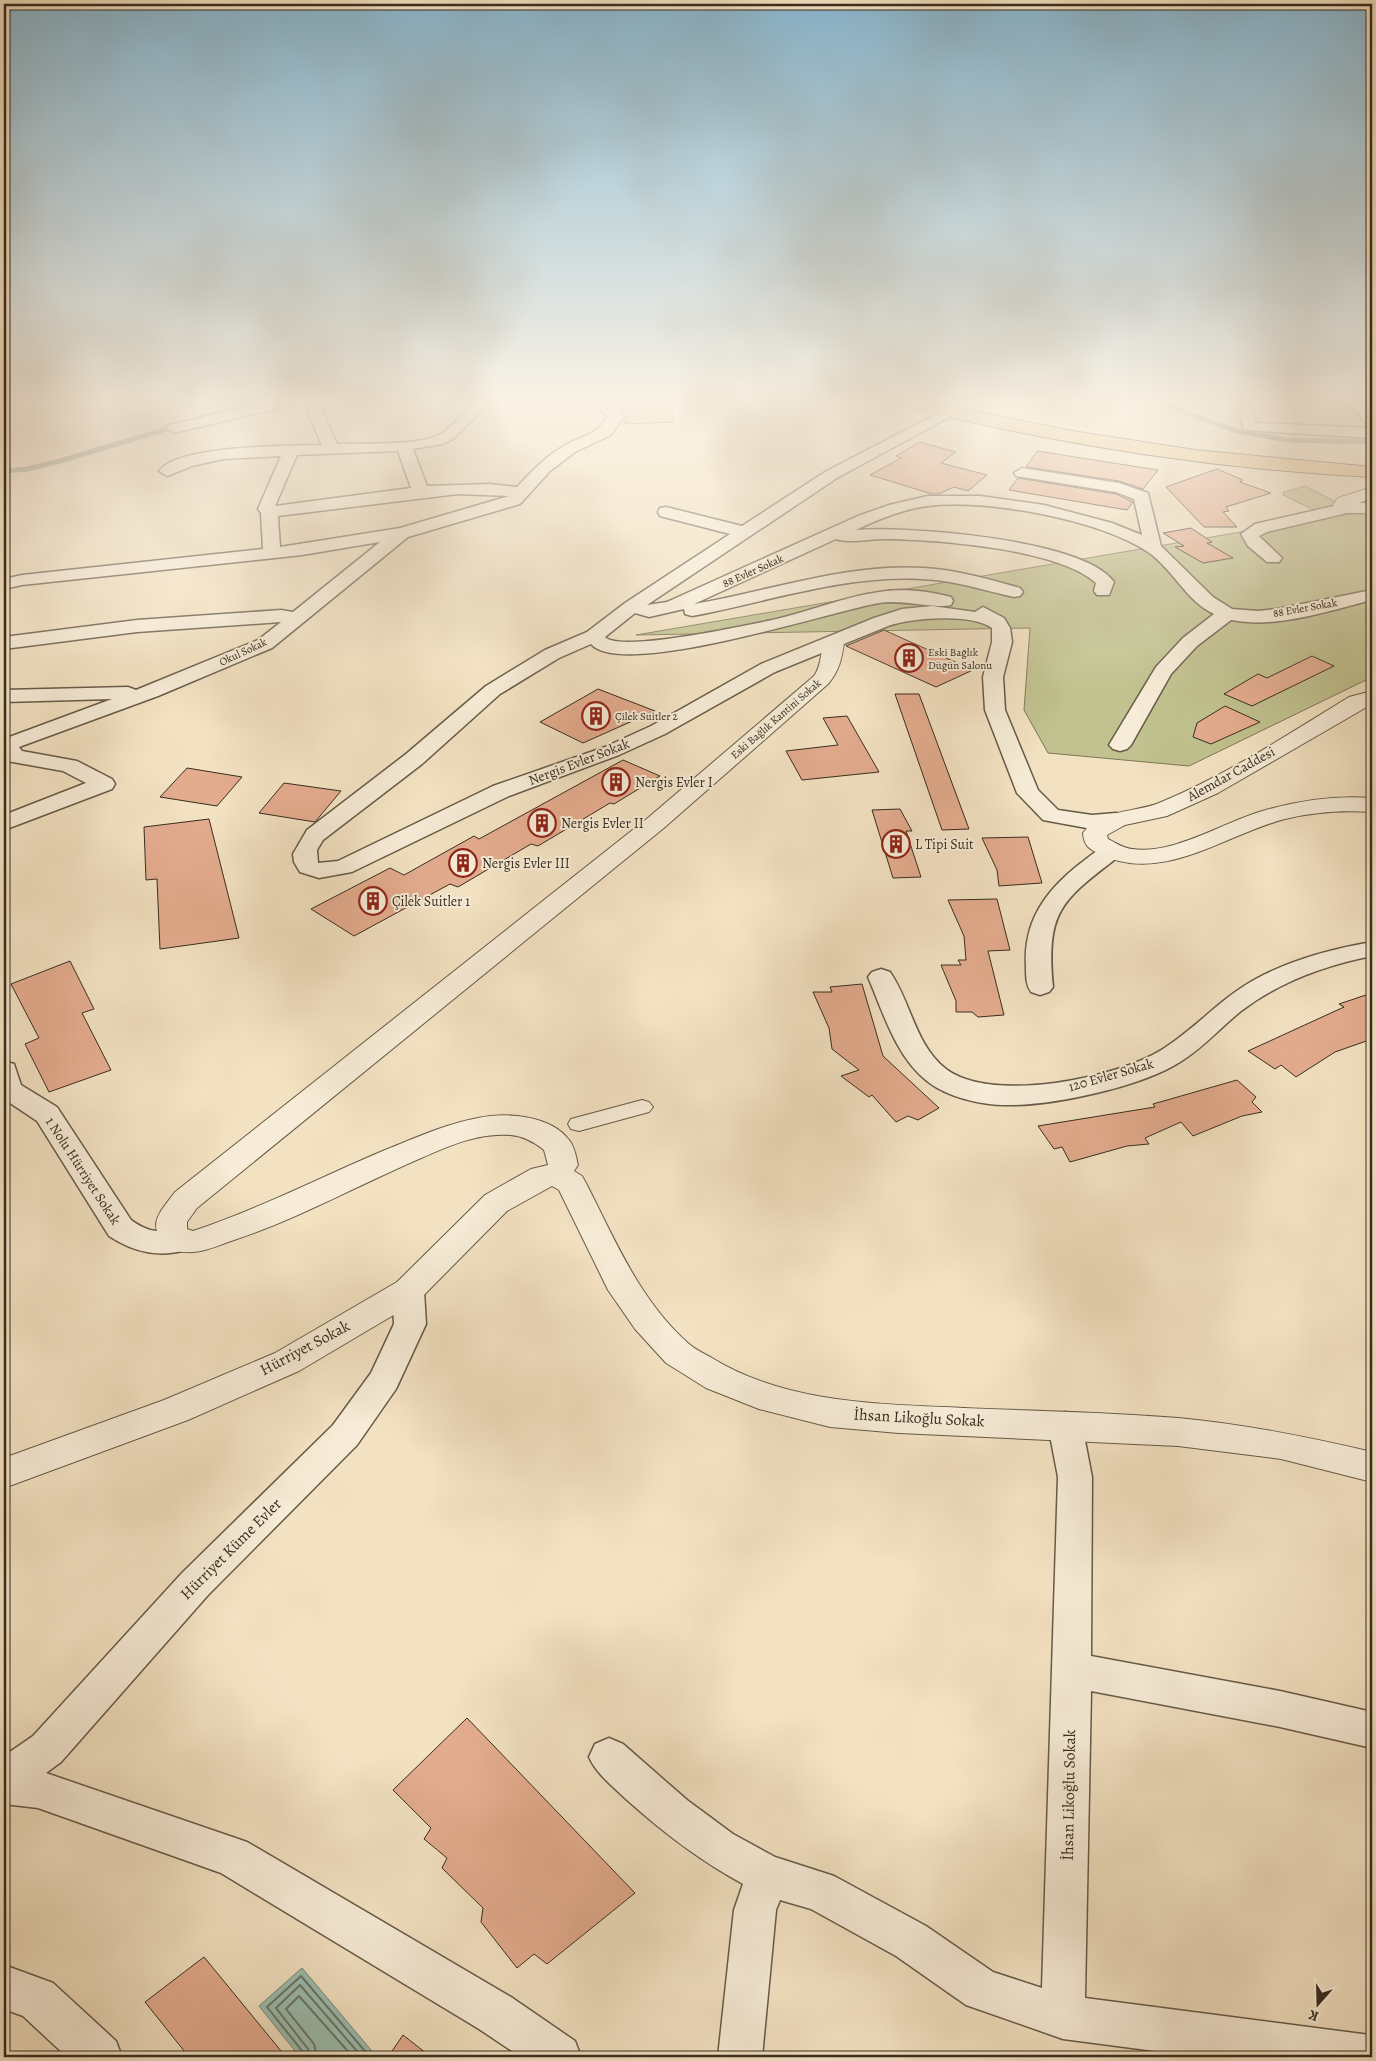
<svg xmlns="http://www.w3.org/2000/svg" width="1376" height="2061" viewBox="0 0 1376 2061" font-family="Alegreya,serif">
<rect width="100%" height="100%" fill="#f3e2c2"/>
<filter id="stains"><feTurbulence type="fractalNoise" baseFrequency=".004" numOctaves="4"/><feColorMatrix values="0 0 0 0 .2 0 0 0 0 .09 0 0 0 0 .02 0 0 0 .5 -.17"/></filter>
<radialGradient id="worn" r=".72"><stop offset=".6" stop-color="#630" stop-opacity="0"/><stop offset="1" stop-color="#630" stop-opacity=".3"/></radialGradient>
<g fill="#c1c28f" stroke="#7c7858">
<polygon points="1305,486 1340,504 1314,510 1283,495 1284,492"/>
<polygon points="1372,502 1372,681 1366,680 1189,766 1048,753 1024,710 1030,628 636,635 1335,516"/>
</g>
<polygon fill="#9bbeb0" stroke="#738476" points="302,1968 376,2056 374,2057 300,2057 259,2006"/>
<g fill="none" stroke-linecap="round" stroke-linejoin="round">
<g stroke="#697668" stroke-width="2">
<polyline points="304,2057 303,2052 267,2007 301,1976 370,2057"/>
<polyline points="310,2057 308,2049 276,2008 300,1985 362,2057"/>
<polyline points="317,2057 314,2044 286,2009 299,1996 353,2057"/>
</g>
<g stroke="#738476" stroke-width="5">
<polyline points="1159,402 1236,431 1287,440 1372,442"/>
<polyline points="4,471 27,469 60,461 257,402"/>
</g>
</g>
<g fill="#e4ac8f" stroke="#372d20">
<polygon points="621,402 669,402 674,422 626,424"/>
<polygon points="920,442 956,452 941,463 987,475 968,491 954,487 939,494 932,494 870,475 901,458 896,456"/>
<polygon points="1037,451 1158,470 1143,489 1119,481 1026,467"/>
<polygon points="1217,469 1243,480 1240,482 1271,493 1226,507 1229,511 1223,512 1237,527 1204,527 1166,487"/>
<polygon points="1018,478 1116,494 1133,502 1127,510 1009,490"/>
<polygon points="1191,528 1212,542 1207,543 1233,558 1203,563 1175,547 1184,546 1163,533"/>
<polygon points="884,630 973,670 936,687 846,646"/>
<polygon points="1312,656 1334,666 1252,706 1224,694 1258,674 1267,678"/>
<polygon points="598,689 655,711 583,743 540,722"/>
<polygon points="895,694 919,694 969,829 942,830"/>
<polygon points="1225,706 1260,722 1211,744 1193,737 1197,723"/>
<polygon points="847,716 879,772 802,780 786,751 838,745 823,718"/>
<polygon points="623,760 660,776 614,804 610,803 538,846 531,844 458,887 450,884 354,936 311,909 390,868 404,875 474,836 479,839"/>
<polygon points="187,768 242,777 217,806 160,797"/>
<polygon points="284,783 341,791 315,822 259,813"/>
<polygon points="900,809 912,831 906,831 921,877 893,878 872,810"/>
<polygon points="209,819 239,938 160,949 157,879 146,880 144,827"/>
<polygon points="1028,837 1042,883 999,886 997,870 982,838"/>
<polygon points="997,899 1010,950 988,951 1004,1015 978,1017 972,1012 956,1012 956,1001 941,965 961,965 958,960 966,960 964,936 948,900"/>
<polygon points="70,961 94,1009 82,1013 111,1070 49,1092 25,1044 39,1038 11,984"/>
<polygon points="862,984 883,1056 939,1108 918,1120 908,1116 896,1122 872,1095 869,1097 841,1076 859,1070 832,1049 829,1028 813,992 832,992 830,987"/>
<polygon points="1372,993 1372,1039 1335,1052 1296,1077 1281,1065 1275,1069 1248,1051 1344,1007 1339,1004"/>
<polygon points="1237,1080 1256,1097 1252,1102 1262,1112 1242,1116 1193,1136 1181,1122 1145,1138 1149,1144 1127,1146 1070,1162 1062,1147 1054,1149 1038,1126 1155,1107 1153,1104"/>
<polygon points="467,1718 635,1893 547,1964 534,1954 517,1968 481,1922 483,1908 442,1868 447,1858 424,1839 431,1828 393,1790"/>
<polygon points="204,1957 286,2057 189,2057 145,2002"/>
<polygon points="403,2035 431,2057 388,2057"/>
</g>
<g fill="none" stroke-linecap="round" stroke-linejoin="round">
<defs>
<polygon id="pedestrian" points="642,1100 649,1102 653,1107 649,1112 579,1131 571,1129 568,1124 571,1119"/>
<g id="minor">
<polygon points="267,402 293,402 291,405 174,433 166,428 169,425"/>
<path d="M304,402H318L337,444C362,443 421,446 441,434C453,426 464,412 475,402H490L453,439L443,444L413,449L427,486L489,484L517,487C531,472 546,456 564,446C583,435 595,436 608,417L594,402H610L624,416L611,435L575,452L550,471L520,504L408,537L272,648L158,696L19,747L22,751L77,761L112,779L115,784L112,789L4,830V815L86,783L63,771L7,761L4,756V739L112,699L4,702V690L128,687L136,690L258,640L281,622L137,632L4,649V637L137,620L281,610L293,612L380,542L302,555L22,585L4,589V579L22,575L263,549L261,513L258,509L281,456L223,459L192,466L167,476L159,471C177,445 290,446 322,445ZM398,451L411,488L275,506L297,455ZM458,494L509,496L400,528L280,547L278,516Z"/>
<polygon points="1236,402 1250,402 1256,423 1372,428 1372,438 1244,430"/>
<polygon points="1348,402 1363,402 1372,413 1372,426 1367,425"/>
<path d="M948,408L955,412L953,415L837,478L647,605L667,602L858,516L889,505L928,496H980L1044,505L1112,523L1142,535L1134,499L1116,492L1016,476L1014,473L1022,468L1119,483L1148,493L1161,546L1213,597L1232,609L1258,611L1277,609L1372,590V600C1328,611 1276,629 1231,620L1197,646L1171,674L1131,745L1127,749L1120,751L1113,749L1109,745L1156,667L1183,638L1214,614C1186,601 1173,569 1148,552C1098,519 987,499 928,506C903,509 879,519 856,530C907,526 1084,539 1114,582L1109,595H1097L1094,591L1096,583C1059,549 939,540 889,539C872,538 851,544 836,539L694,604C770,591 846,563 924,568C957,570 989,579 1020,588L1023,592L1020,596L1014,597C983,590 953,580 921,579C844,575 767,602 692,616L685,614L684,609L649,617L635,613L605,637C619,653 747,625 772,620C808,612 843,597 879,592C902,588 928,591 951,597L953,601L951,605C932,609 902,599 879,603C832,611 622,680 591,644L559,658L500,694L422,764L323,840L317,850L318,863L338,861L493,786L605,747L651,726L761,664L874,618L902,609L932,606L975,612L983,607L1004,618L1010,628L1012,642L1003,677L1005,710L1038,790L1058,810L1092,815L1116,813L1124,815L1127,820L1124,825L1092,829L1043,820L1017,793L985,710L983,677L992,642V628C971,613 911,618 888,626L775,672L665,734L619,755L509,796L352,872L319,878L300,872L294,862L293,854L307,830L406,754L486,686L545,650L587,632L625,603L730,534L660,516L658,512L660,508L666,507L742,526L825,472Z"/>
<polygon points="1347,503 1372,503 1372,513 1347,513 1267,532 1259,536 1282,558 1279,562 1267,562 1248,546 1241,534 1255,524"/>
<path d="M1110,845L1118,847L1121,852L1118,857C1061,901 1046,911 1053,987L1049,992L1040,995L1031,992C1026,985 1026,976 1026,967C1023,921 1046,890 1081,863C1090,856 1099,848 1110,845Z"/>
<path d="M1372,942V956C1326,965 1279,982 1241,1011C1220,1028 1203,1048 1180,1062C1141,1087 1052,1106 1006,1105C981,1105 947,1097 927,1081C896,1057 883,1012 868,977L872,972L881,969L890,972C911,1002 915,1045 946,1069C992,1104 1118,1078 1163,1049C1196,1028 1220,999 1254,980C1290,960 1331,949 1372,942Z"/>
<path d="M4,1061L14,1064L21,1085L57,1107L131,1220C159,1240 163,1225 190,1233L194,1241L190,1249C160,1258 135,1253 109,1236L37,1121L4,1099Z"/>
<polygon points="408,1279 419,1283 424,1291 426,1324 396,1389 357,1445 208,1595 61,1762 46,1773 247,1842 511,1997 575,2041 581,2057 521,2057 479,2029 221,1873 38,1808 4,1804 4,1756 33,1736 182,1573 333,1425 371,1373 394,1324 392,1291 397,1283"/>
<path d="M1065,1412L1077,1416L1082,1425L1092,1477L1091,1656L1280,1691L1372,1712V1748L1280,1727L1091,1691L1085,1998L1370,2035H1372V2057H1201L1063,2039L966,2005L896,1956L811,1909L780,1900L776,1910L762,2057H718L734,1910L743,1884C699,1860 664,1833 627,1800C613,1786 597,1775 589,1757L595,1744L609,1738L623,1744L687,1800L733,1834L775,1857L834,1876L926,1926L993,1972L1042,1988L1058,1477L1048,1425L1053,1416Z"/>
<polygon points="4,1965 53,1983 116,2041 122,2057 67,2057 23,2016 4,2009"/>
</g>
<g id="tertiary">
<polygon points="1372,487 1372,498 1353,505 1356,508 1353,512 1341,512 1333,505 1338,498"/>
<path d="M834,636L841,638L844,642C842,659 839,671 828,684L665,827L197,1208L187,1222V1229L193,1231C259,1209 321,1177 385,1150C415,1138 446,1124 478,1118C505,1112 551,1115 569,1140C575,1147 576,1157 578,1165L574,1171L582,1176L586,1183C615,1240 640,1301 689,1344C696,1350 705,1354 712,1358C787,1404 879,1404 964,1408C1035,1411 1107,1412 1178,1418C1244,1424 1308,1437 1372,1452V1482L1281,1459L1178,1446L899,1433L830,1427L759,1409L706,1388L666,1363L635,1329L608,1290L559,1190L552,1186L507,1211L419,1300L299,1371L188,1420L4,1488V1458L164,1400L275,1353L397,1282L485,1195L531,1169L548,1165L544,1150C534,1142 524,1136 510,1135C476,1132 442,1149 412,1162C353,1188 295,1220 234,1240C209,1249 194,1257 168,1249C146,1224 158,1215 175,1192L649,817L814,676C823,664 819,649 827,638Z"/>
<path d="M1372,691V704L1218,793L1167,816L1125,825L1107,835L1108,839C1116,843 1123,848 1132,849C1172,855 1221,824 1259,812C1296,801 1334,795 1372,798V812C1343,810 1314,812 1285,819C1226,834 1162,885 1100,854C1089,849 1084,846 1083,833C1100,809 1134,813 1159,803C1227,775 1287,735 1349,697Z"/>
</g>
<path id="trunk" d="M897,402H925L1079,432L1195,450L1372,467V477C1214,469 1053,444 900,405Z"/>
</defs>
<use href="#pedestrian" stroke="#665a48" stroke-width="2"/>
<use href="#minor" stroke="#665a48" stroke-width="3"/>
<use href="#tertiary" stroke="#665a48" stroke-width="2"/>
<use href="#trunk" stroke="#372d20" stroke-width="2"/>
<use href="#pedestrian" fill="#f7ecd7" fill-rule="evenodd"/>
<use href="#minor" fill="#f7ecd7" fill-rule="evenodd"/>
<use href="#tertiary" fill="#f7ecd7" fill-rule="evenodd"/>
<use href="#trunk" fill="#eac181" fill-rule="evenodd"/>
</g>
<linearGradient id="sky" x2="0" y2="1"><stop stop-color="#89b8d2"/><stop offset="0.58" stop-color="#faf2e4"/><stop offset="1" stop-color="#faf2e4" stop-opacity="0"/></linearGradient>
<rect width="1376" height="690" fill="url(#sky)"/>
<defs>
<symbol id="building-ring" viewBox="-11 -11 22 22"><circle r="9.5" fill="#f7ecd7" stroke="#8f2418" stroke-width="1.5"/><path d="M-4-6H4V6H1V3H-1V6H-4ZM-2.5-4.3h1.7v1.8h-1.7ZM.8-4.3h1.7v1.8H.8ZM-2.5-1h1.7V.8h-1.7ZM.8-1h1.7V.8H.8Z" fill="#8f2418"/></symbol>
</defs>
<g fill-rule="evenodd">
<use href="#building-ring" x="893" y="642" width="32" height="32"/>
<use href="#building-ring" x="580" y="700" width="32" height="32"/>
<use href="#building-ring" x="600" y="766" width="32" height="32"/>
<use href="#building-ring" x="526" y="807" width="32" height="32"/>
<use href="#building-ring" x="880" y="828" width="32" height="32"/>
<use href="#building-ring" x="447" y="847" width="32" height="32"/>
<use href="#building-ring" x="357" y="885" width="32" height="32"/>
</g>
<g text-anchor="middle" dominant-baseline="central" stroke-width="4" stroke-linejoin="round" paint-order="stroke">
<g font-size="11" fill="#372d20" stroke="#f7ecd7">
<text transform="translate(753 571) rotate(-24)">88 Evler Sokak</text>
<text transform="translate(1305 608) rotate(-10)">88 Evler Sokak</text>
<text transform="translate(243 652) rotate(-25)">Okul Sokak</text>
<text transform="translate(776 719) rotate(-41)">Eski Bağlık Kantini Sokak</text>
</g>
<g font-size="11" fill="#372d20" stroke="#f7ecd7" text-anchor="start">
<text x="928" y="652">Eski Bağlık<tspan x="928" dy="13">Düğün Salonu</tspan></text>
<text x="615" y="716">Çilek Suitler 2</text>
</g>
<g font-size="14" fill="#372d20" stroke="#f7ecd7">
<text transform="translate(579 762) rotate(-21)">Nergis Evler Sokak</text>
<text transform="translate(1231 774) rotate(-29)">Alemdar Caddesi</text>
<text transform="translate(1111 1075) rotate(-16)">120 Evler Sokak</text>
<text transform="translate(83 1171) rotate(57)">1 Nolu Hürriyet Sokak</text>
</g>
<g font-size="14" fill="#372d20" stroke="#f7ecd7" text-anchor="start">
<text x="635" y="782">Nergis Evler I</text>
<text x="561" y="823">Nergis Evler II</text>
<text x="915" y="844">L Tipi Suit</text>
<text x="482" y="863">Nergis Evler III</text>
<text x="392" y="901">Çilek Suitler 1</text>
</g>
<g font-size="16" fill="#372d20" stroke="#f7ecd7">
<text transform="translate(305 1348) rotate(-28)">Hürriyet Sokak</text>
<text transform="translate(919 1418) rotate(3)">İhsan Likoğlu Sokak</text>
<text transform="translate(231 1549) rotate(-45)">Hürriyet Küme Evler</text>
<text transform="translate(1069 1795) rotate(-89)">İhsan Likoğlu Sokak</text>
</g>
</g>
<rect width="1376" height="2061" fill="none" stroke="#f3e2c2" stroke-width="20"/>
<rect x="5" y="5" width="1366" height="2051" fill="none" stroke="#372d20" stroke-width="2.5"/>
<rect x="10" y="10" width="1356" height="2041" fill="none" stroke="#372d20"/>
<g transform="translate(1318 2004) rotate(200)" stroke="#f7ecd7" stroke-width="4" paint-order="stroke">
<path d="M0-4L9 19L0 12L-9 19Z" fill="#372d20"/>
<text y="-8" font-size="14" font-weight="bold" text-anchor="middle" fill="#372d20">K</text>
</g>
<rect width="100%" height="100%" filter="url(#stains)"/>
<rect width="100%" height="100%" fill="url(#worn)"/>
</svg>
